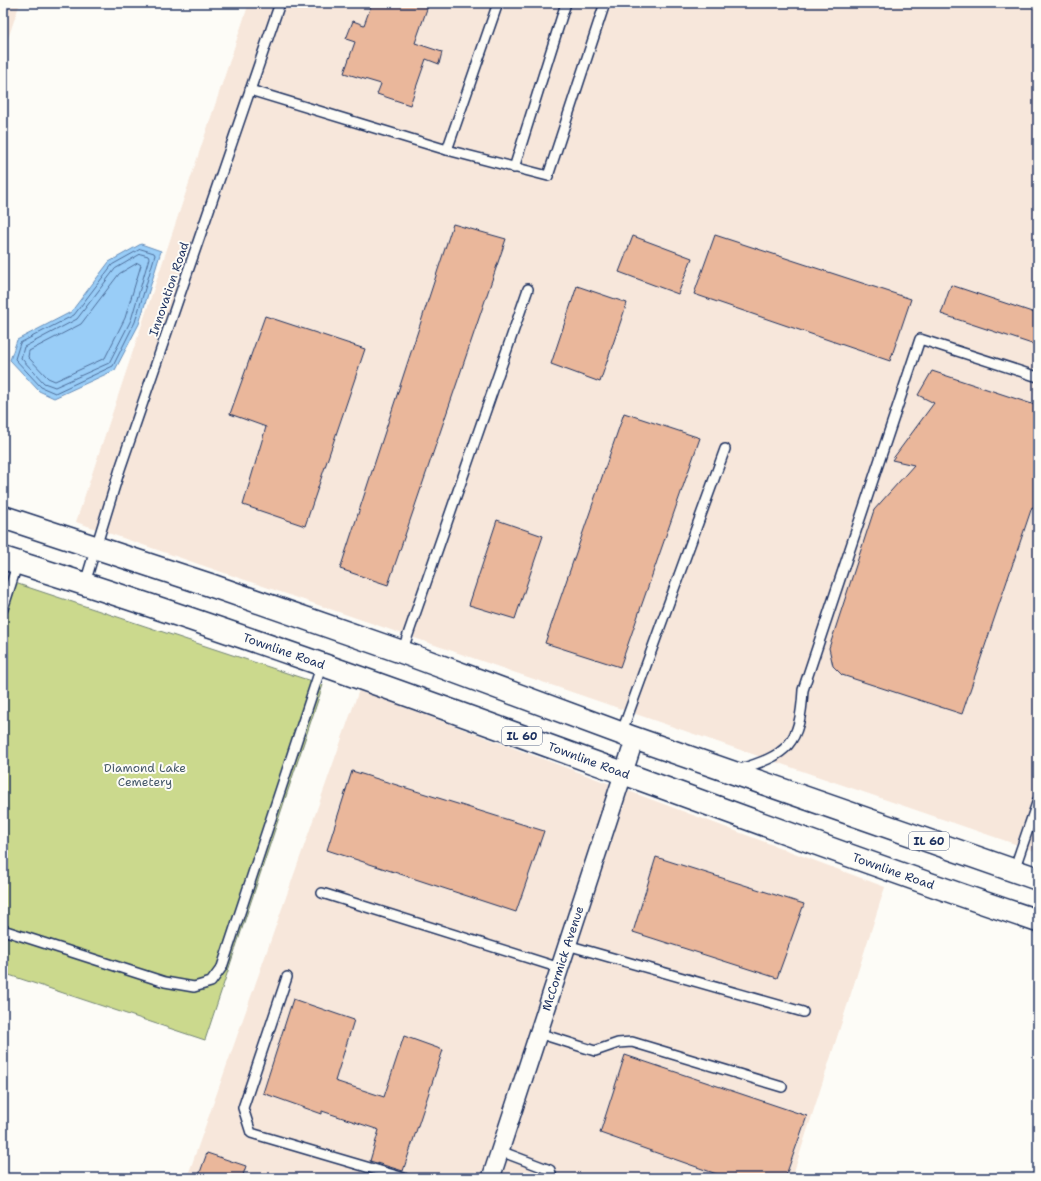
<svg xmlns="http://www.w3.org/2000/svg" width="1041" height="1181" viewBox="0 0 1041 1181" font-family="'Shantell Sans',sans-serif">
<rect width="100%" height="100%" fill="#fdfcf7"/>
<filter id="ink" filterUnits="userSpaceOnUse"><feTurbulence type="fractalNoise" baseFrequency=".025" numOctaves="2"/><feDisplacementMap in="SourceGraphic" scale="8" xChannelSelector="R" yChannelSelector="G"/><feConvolveMatrix kernelMatrix="1 2 1 2 8 2 1 2 1" color-interpolation-filters="sRGB"/></filter>
<g filter="url(#ink)">
<g fill="#f7e7db">
<polygon points="3,3 20,3 3,53"/>
<polygon points="249,3 1038,3 1038,852 76,522"/>
<polygon points="359,690 885,887 792,1178 187,1178"/>
</g>
<polygon fill="#cbd98d" stroke="#738476" points="3,579 323,685 205,1040 3,973"/>
<polygon fill="#99cdf7" stroke="#678eba" points="141,244 161,251 139,324 115,370 54,398 39,391 10,360 17,340 71,312 109,262"/>
<g fill="none" stroke-linecap="round" stroke-linejoin="round">
<g stroke="#4d6e9b" stroke-width="1">
<polygon points="141,249 154,253 155,255 135,322 113,366 55,393 41,387 15,359 20,343 74,315 112,265"/>
<polygon points="141,254 148,256 149,258 131,320 109,363 55,387 44,383 21,358 24,347 77,319 115,269"/>
<polygon points="138,263 141,265 125,318 105,358 55,381 48,378 28,357 29,351 81,324 119,274"/>
</g>
</g>
<g fill="#eab79b" stroke="#1b2f5e">
<polygon points="372,3 429,3 415,43 442,52 439,64 426,59 410,105 377,94 381,84 344,73 355,42 346,39 353,21 364,25"/>
<polygon points="453,224 506,239 388,585 340,569"/>
<polygon points="715,235 911,299 890,361 694,294"/>
<polygon points="633,236 692,258 678,294 619,272"/>
<polygon points="951,285 1038,314 1038,346 941,314"/>
<polygon points="577,286 627,303 600,382 551,364"/>
<polygon points="265,316 365,349 305,526 243,505 266,427 230,414"/>
<polygon points="932,371 1038,406 1038,509 1032,507 962,714 842,675 833,666 829,648 874,510 914,465 892,460 934,403 918,395"/>
<polygon points="624,413 700,438 620,667 545,643"/>
<polygon points="497,520 543,536 515,619 469,605"/>
<polygon points="352,771 544,831 516,912 327,850"/>
<polygon points="656,857 804,904 777,978 633,932"/>
<polygon points="293,999 354,1020 335,1081 384,1097 404,1036 443,1050 403,1171 370,1161 379,1130 322,1111 322,1114 263,1093"/>
<polygon points="625,1055 807,1116 785,1178 728,1178 600,1133"/>
<polygon points="207,1153 246,1166 242,1178 198,1178"/>
</g>
<g fill="none" stroke-linecap="round" stroke-linejoin="round">
<defs>
<g id="lane">
<polyline points="250,90 447,150 498,3"/>
<polyline points="447,150 548,176 605,3"/>
<polyline points="514,168 566,3"/>
<polyline points="85,583 120,469 280,3"/>
<polyline points="3,609 18,562"/>
<polyline points="402,652 528,289"/>
<polyline points="621,734 725,449"/>
<path d="M737,770C788,755 800,745 803,690L920,339L1038,377"/>
<polyline points="1014,870 1038,800"/>
<polyline points="322,893 560,968"/>
<polyline points="3,930 165,982 194,987 211,982 222,967 322,664"/>
<polyline points="567,945 803,1012"/>
<polyline points="287,977 243,1108 251,1133 404,1178"/>
<polyline points="538,1033 595,1051 618,1043 632,1042 782,1087"/>
<polyline points="500,1151 550,1170 552,1178"/>
</g>
<g id="street">
<path id="s1" d="M491,1178L635,738"/>
</g>
<g id="primary">
<polyline points="3,517 210,585 402,652 631,737 1038,879"/>
<path id="s2" d="M3,558C212,623 417,698 623,773C761,823 898,875 1038,921"/>
</g>
</defs>
<use href="#lane" stroke="#1b2f5e" stroke-width="12"/>
<use href="#street" stroke="#1b2f5e" stroke-width="20"/>
<use href="#primary" stroke="#1b2f5e" stroke-width="25"/>
<use href="#lane" stroke="#fdfcf7" stroke-width="9"/>
<use href="#street" stroke="#fdfcf7" stroke-width="17"/>
<use href="#primary" stroke="#fdfcf7" stroke-width="22"/>
</g>
</g>
<g text-anchor="middle" dominant-baseline="central" stroke-width="4" stroke-linejoin="round" paint-order="stroke">
<g fill="#fdfcf7" stroke="#5f6c8c" stroke-width="1">
<rect x="502" y="727" width="40" height="18" rx="3"/>
<rect x="909" y="832" width="40" height="18" rx="3"/>
</g>
<g font-size="11" font-weight="bold" fill="#1b2f5e">
<text x="522" y="736">IL 60</text>
<text x="929" y="841">IL 60</text>
</g>
<g font-size="12" fill="#1b2f5e" stroke="#fdfcf7">
<text transform="translate(169 289) rotate(-71)">Innovation Road</text>
<text stroke="none"><textPath href="#s2" startOffset="296">Townline Road</textPath></text>
<text stroke="none"><textPath href="#s2" startOffset="620">Townline Road</textPath></text>
<text stroke="none"><textPath href="#s2" startOffset="944">Townline Road</textPath></text>
<text stroke="none"><textPath href="#s1" startOffset="231">McCormick Avenue</textPath></text>
</g>
<g font-size="12" fill="#475a6a" stroke="#fdfcf7">
<text x="145" y="768">Diamond Lake<tspan x="145" dy="14">Cemetery</tspan></text>
</g>
</g>
<rect width="1041" height="1181" fill="none" stroke="#fdfcf7" stroke-width="16"/>
<rect x="8" y="8" width="1025" height="1165" fill="none" stroke="#1b2f5e" stroke-width="1.5" filter="url(#ink)"/>
</svg>
